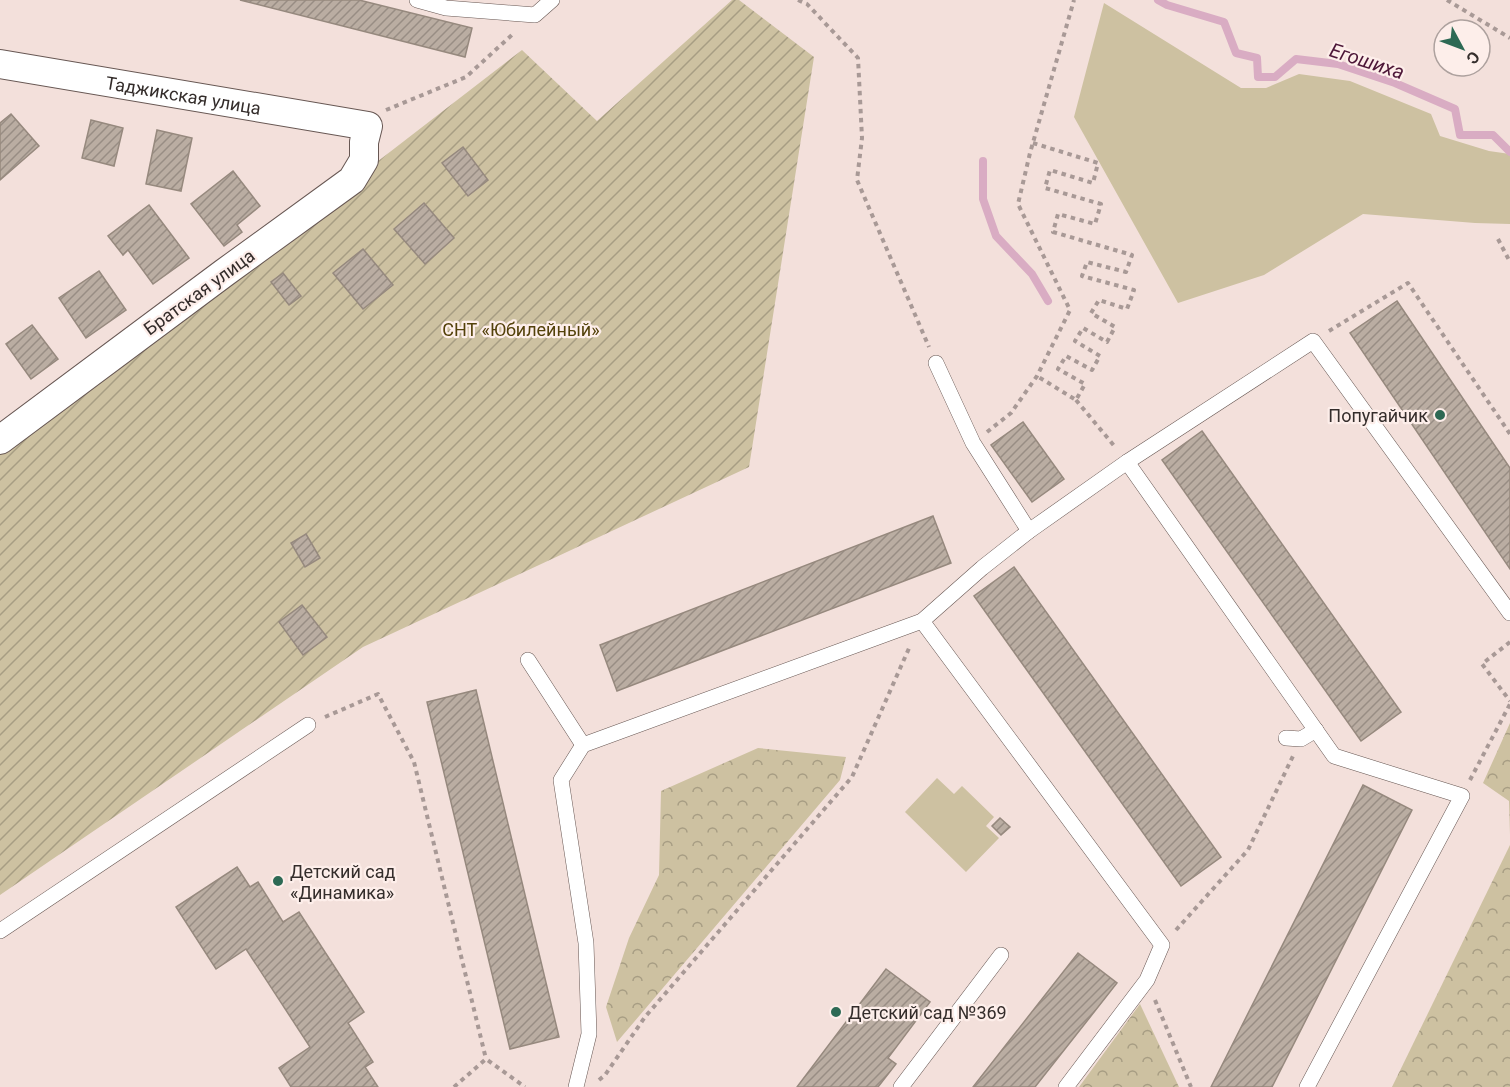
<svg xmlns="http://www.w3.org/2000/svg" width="1510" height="1087" viewBox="0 0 1510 1087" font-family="Roboto,sans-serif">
<defs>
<pattern id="forest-crowns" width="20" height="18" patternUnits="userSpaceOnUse" patternTransform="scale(1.5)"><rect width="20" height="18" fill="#cdc1a1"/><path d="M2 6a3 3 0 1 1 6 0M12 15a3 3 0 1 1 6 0" fill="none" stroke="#a79d83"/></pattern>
<pattern id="garden-furrows" width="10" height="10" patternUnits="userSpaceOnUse" patternTransform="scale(1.5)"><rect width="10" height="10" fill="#cdc1a1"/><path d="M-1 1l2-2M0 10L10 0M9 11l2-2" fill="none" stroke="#a79d83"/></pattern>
<pattern id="building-hatch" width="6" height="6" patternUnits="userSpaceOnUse" patternTransform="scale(1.5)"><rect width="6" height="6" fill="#baada2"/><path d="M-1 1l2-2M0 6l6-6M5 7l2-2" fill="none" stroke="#988d84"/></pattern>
</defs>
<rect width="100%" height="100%" fill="#f3e0db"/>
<g fill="#cdc1a1">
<polygon points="1104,3 1241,88 1266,88 1299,74 1350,81 1431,114 1440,136 1489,151 1510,154 1510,224 1475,223 1363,214 1264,275 1178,303 1074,117"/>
<polygon points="937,778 954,794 962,786 994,817 986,826 999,838 966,872 905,812"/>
</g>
<g fill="url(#forest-crowns)">
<polygon points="1510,723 1510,835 1509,801 1483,783"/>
<polygon points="758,748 846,757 840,780 617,1042 606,1007 629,938 659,875 661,791"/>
<polygon points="1510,845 1510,1087 1392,1087"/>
<polygon points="1140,1004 1179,1087 1079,1087"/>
</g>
<polygon fill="url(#garden-furrows)" points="732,0 739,0 814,57 749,467 363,647 0,895 0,453 522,50 597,121"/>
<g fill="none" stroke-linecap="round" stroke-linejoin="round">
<g stroke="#d9acc3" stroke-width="8">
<polyline points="1158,0 1167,5 1224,22 1236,53 1257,58 1258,77 1275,77 1296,59 1338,64 1395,83 1455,109 1460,135 1493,135 1510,152"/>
<polyline points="983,161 983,199 996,236 1032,274 1048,301"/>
</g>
</g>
<g fill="url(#building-hatch)" stroke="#96897e" stroke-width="1.5">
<polygon points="240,0 359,0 472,28 465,57"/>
<polygon points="11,114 39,146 0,180 0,123"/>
<polygon points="91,120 123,128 114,166 82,158"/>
<polygon points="157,130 192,138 181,191 146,184"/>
<polygon points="463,147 488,180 468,196 442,163"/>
<polygon points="233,171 260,206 237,225 242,232 224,246 191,204"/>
<polygon points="424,203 454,238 425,264 394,229"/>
<polygon points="149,205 189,258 153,284 128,250 123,255 108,236"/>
<polygon points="363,249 393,285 363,309 333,273"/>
<polygon points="99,271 126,310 86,338 59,298"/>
<polygon points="283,273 301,296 289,305 271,282"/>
<polygon points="1397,301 1510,468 1510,569 1350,333"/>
<polygon points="32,325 58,359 31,379 6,344"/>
<polygon points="1023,422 1064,479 1032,502 991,445"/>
<polygon points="1202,431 1401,712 1361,741 1162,460"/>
<polygon points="933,516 951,563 617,691 600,645"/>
<polygon points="306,534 320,558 305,567 291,543"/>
<polygon points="1014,567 1221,857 1181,886 974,596"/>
<polygon points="302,605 327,637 303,655 279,622"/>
<polygon points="476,690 559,1037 510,1049 427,702"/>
<polygon points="1363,785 1412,810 1272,1087 1211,1087"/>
<polygon points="1000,818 1010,827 1001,835 992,826"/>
<polygon points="237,867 250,887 258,882 283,922 299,912 364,1012 348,1023 373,1062 365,1067 378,1087 291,1087 279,1068 310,1047 246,949 216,969 176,907"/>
<polygon points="1078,953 1117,983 1035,1087 973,1087"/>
<polygon points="886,969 930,1002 888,1058 896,1064 878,1087 797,1087"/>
</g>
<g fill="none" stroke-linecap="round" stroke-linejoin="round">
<defs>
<g id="service">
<polyline points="417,0 446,8 535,15 552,0"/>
<polyline points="936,363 973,443 1029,531"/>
<polyline points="1127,462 1334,756 1462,796 1307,1087"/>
<polyline points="922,621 1162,945 1147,980 1066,1087"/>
<polyline points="528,660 583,745"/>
<polyline points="1286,738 1301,739 1316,730"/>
<polyline points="0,931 308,725"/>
<polyline points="576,1087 589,1034 586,943 561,780 583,745 922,621 982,568 1029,531 1127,462 1313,341 1510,613"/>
<polyline points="901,1087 1001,955"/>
</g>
<g id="minor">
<path id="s1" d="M0,64L368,126L364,142V160L352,180L224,273L0,440"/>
</g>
</defs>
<use href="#service" stroke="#675753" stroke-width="16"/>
<use href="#minor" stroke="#675753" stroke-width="30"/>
<g stroke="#a89996" stroke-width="4" stroke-dasharray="4.5 4.5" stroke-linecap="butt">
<polyline points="798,0 807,4 858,58 862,138 857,180 929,347"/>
<polyline points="1447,0 1510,38"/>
<polyline points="386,110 466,77 514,33"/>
<polyline points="1033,143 1098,163 1093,183 1050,170 1045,188 1101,204 1095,224 1058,214 1053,232 1132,255 1126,272 1087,262 1082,276 1134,290 1127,309 1099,300 1091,313 1115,327 1107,342 1083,328 1075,341 1100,356 1092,370 1066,356 1058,369 1085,384 1076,400 1037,376"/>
<polyline points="1498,239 1510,262"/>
<polyline points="1329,331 1408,283 1510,434"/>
<polyline points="1076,400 1116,448"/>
<polyline points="987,432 1011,413 1037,376 1070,310 1018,204 1030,153 1074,0"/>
<polyline points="1510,642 1482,664 1510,701"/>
<polyline points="325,717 378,694 414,762 486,1059"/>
<polyline points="1470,780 1510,704"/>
<polyline points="1176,930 1248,850 1293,756"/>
<polyline points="1155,1000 1191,1087"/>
<polyline points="599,1080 605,1075 645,1017 852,777 910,646"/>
<polyline points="454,1087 486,1059 525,1087"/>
</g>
<use href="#service" stroke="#fff" stroke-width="15"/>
<use href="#minor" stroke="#fff" stroke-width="28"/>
</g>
<g fill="#2d6954" stroke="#fdeeea" stroke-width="2">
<circle cx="1440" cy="415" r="6"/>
<circle cx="278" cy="881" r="6"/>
<circle cx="836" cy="1012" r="6"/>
</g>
<g text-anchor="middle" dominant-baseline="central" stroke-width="4.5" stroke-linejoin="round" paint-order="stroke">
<g font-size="18" fill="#342d2b" stroke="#fdeeea">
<text stroke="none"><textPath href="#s1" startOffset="186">Таджикская улица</textPath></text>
<text transform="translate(199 292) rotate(-36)">Братская улица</text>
</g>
<g font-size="18" fill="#53410a" stroke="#fdeeea">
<text x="521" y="329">СНТ «Юбилейный»</text>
</g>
<g font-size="18" fill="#342d2b" stroke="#fdeeea" text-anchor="start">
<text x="1428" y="415" text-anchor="end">Попугайчик</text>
<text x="290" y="871">Детский сад<tspan x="290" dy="21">«Динамика»</tspan></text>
<text x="848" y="1012">Детский сад №369</text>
</g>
<g font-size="20" font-style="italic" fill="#4d1738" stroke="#fdeeea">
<text transform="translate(1367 61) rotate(18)">Егошиха</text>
</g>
</g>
<g transform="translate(1462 48) rotate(131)"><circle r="28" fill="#fdeeea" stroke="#ada19e" stroke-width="1.5"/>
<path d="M0-4.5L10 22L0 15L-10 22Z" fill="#2d6954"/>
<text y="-9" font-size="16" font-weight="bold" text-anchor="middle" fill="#342d2b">С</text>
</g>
</svg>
